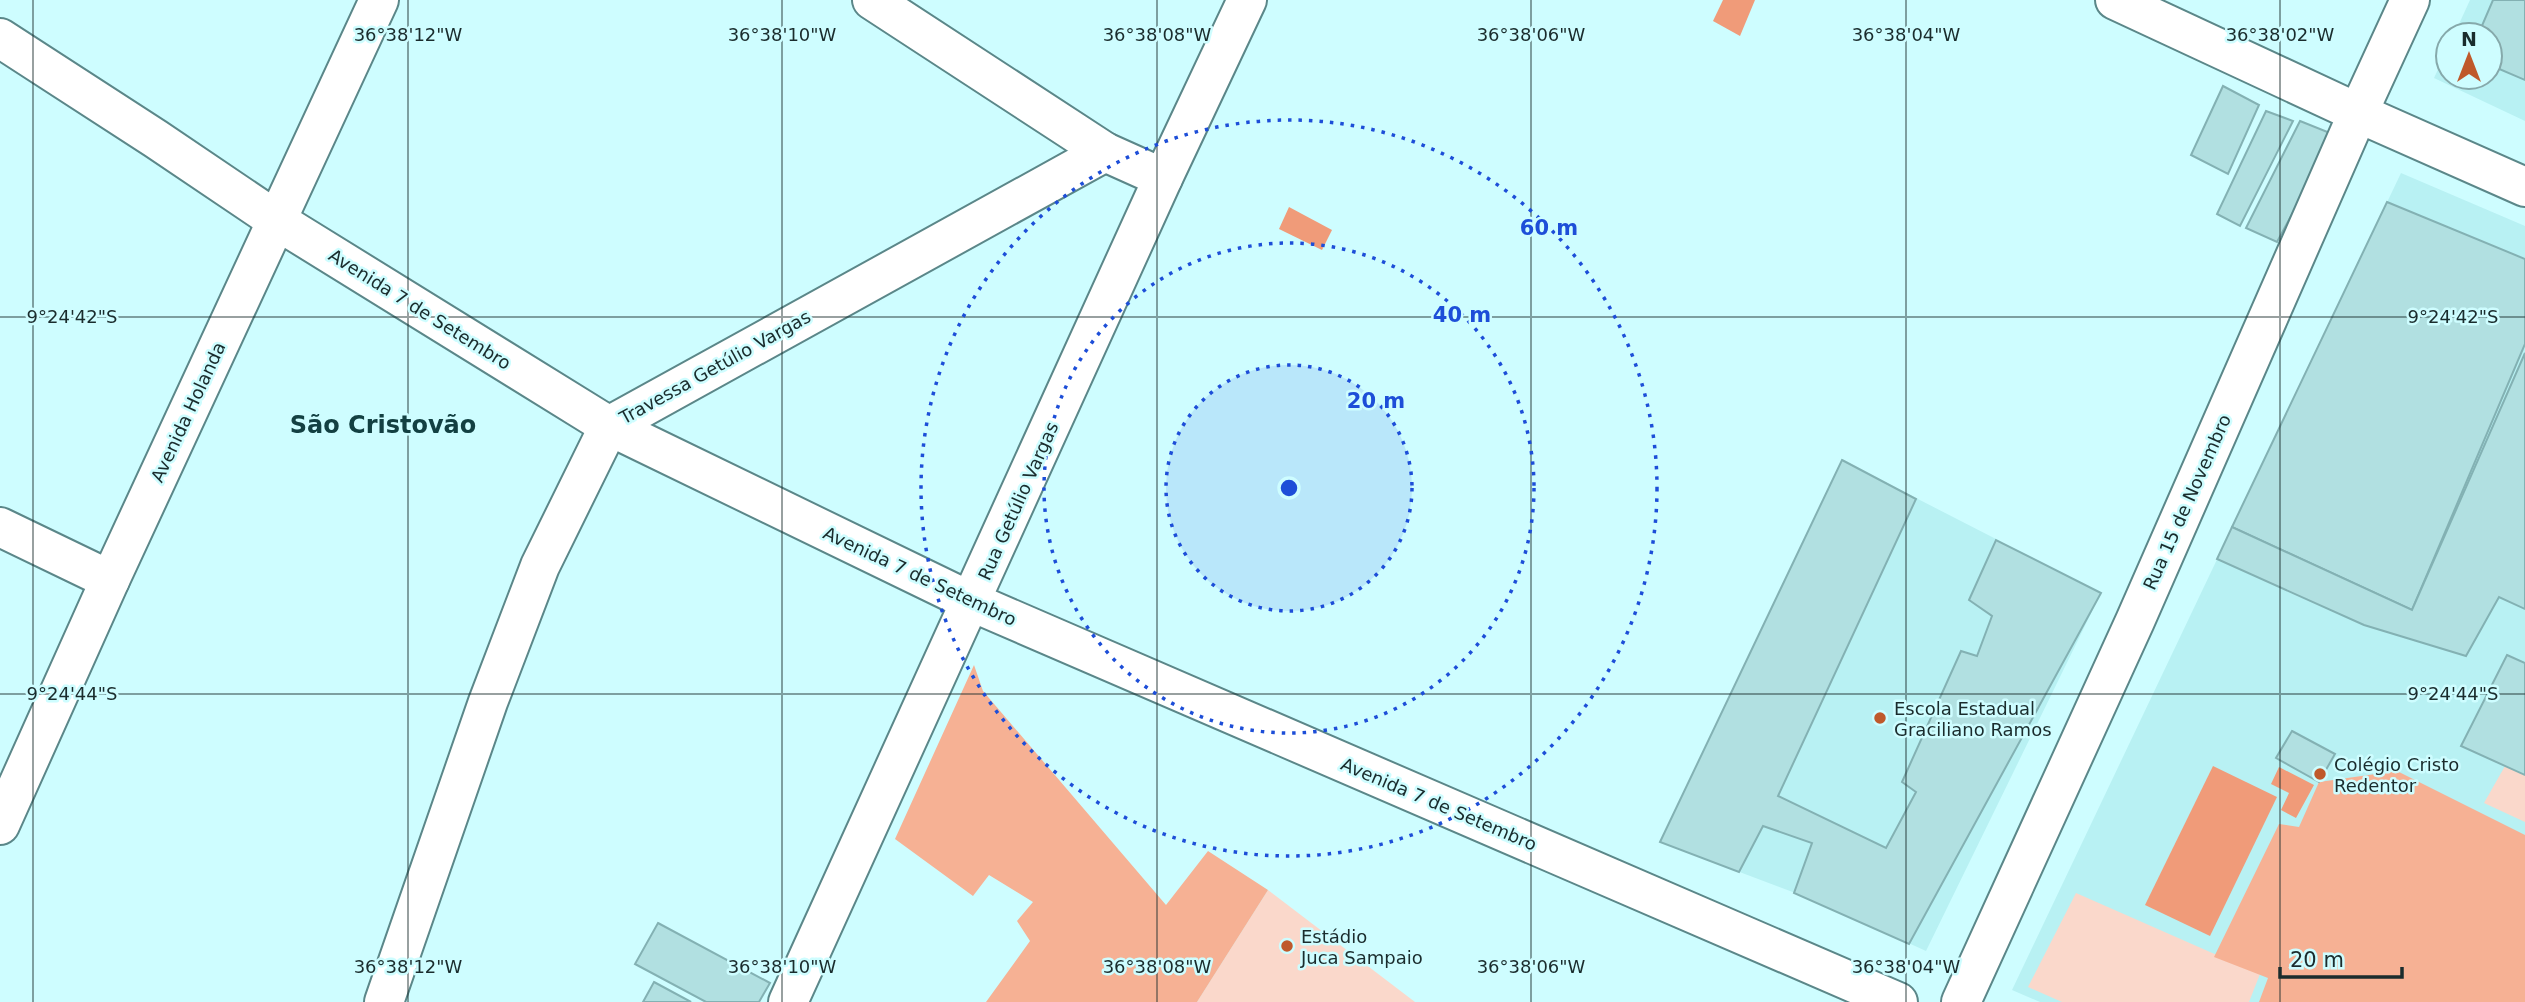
<svg xmlns="http://www.w3.org/2000/svg" width="2525" height="1002" viewBox="0 0 2525 1002" font-family="'DejaVu Sans',sans-serif">
<rect width="100%" height="100%" fill="#cefdff"/>
<g fill="#b8f1f3">
<polygon points="2470,0 2525,0 2525,121 2434,78 2448,48 2448,77 2490,77 2490,35 2454,35"/>
<polygon points="2401,173 2525,226 2525,1002 2040,1002 2012,990"/>
<polygon points="1842,460 2101,593 1926,951 1814,900 1660,842"/>
</g>
<g fill="#fad8cb">
<polygon points="2505,766 2525,775 2525,822 2484,803"/>
<polygon points="1268,890 1415,1002 1197,1002"/>
<polygon points="2076,893 2260,974 2249,1002 2062,1002 2028,987"/>
</g>
<g fill="#f6b194">
<polygon points="974,665 983,691 1166,905 1208,851 1268,890 1197,1002 986,1002 1030,941 1017,921 1033,902 989,875 973,896 895,839"/>
<polygon points="2397,771 2525,835 2525,1002 2259,1002 2268,978 2214,957 2279,824 2299,827 2319,782"/>
</g>
<g fill="#f09b79">
<polygon points="1723,0 1755,0 1740,36 1713,21"/>
<polygon points="1289,207 1332,230 1322,250 1279,229"/>
<polygon points="2213,766 2277,797 2210,936 2145,905"/>
<polygon points="2279,767 2314,785 2296,818 2281,810 2289,793 2271,784"/>
</g>
<g fill="#b1e0e1" stroke="#83b1b3" stroke-width="2">
<polygon points="2493,0 2525,0 2525,80 2490,65 2490,35 2478,35"/>
<polygon points="2223,86 2259,105 2228,174 2191,155"/>
<polygon points="2266,111 2293,121 2240,226 2217,214"/>
<polygon points="2300,121 2335,135 2277,242 2246,228"/>
<polygon points="2387,202 2525,259 2525,344 2412,610 2232,527"/>
<polygon points="2525,353 2525,609 2499,597 2466,656 2364,625 2217,559 2232,527 2412,610"/>
<polygon points="1842,460 1916,499 1778,796 1886,848 1916,792 1902,782 1961,651 1977,656 1992,616 1969,600 1996,540 2101,593 1909,944 1794,893 1812,843 1763,826 1739,872 1660,842"/>
<polygon points="2507,655 2525,663 2525,775 2461,746"/>
<polygon points="2292,731 2335,754 2319,782 2276,758"/>
<polygon points="658,923 770,983 759,1002 706,1002 635,964"/>
<polygon points="654,982 691,1002 643,1002"/>
</g>
<g fill="none" stroke-linecap="round" stroke-linejoin="round">
<defs>
<g id="minor">
<polyline points="872,0 1105,152 1163,178"/>
<polyline points="0,38 156,139 276,220 609,426 972,602 1898,1002"/>
<polyline points="0,527 110,580"/>
<polyline points="0,825 110,580 379,0"/>
<polyline points="384,1002 488,702 540,566 609,426 1105,152"/>
</g>
<g id="tertiary">
<polyline points="788,1002 1163,178 1247,0"/>
<polyline points="1961,1002 2135,621 2358,113 2410,0"/>
</g>
<polyline id="secondary" points="2115,0 2358,113 2525,187"/>
</defs>
<use href="#minor" stroke="#5b8789" stroke-width="42"/>
<use href="#tertiary" stroke="#5b8789" stroke-width="42"/>
<use href="#secondary" stroke="#5b8789" stroke-width="42"/>
<use href="#minor" stroke="#fff" stroke-width="38"/>
<use href="#tertiary" stroke="#fff" stroke-width="38"/>
<use href="#secondary" stroke="#fff" stroke-width="38"/>
</g>
<path fill="none" stroke="#1a2c2d" stroke-width="2" stroke-opacity="0.45" d="M33,0V1002M408,0V1002M782,0V1002M1157,0V1002M1531,0V1002M1906,0V1002M2280,0V1002M0,317H2525M0,694H2525"/>
<circle cx="1289" cy="488" r="123" fill="#1d4ed8" fill-opacity=".12"/>
<g fill="none" stroke="#1d4ed8" stroke-width="3.5" stroke-dasharray="3.5 7">
<circle cx="1289" cy="488" r="123"/>
<circle cx="1289" cy="488" r="245"/>
<circle cx="1289" cy="488" r="368"/>
</g>
<g fill="#bf592b" stroke="#cefdff" stroke-width="2.5">
<circle cx="1880" cy="718" r="7"/>
<circle cx="2320" cy="774" r="7"/>
<circle cx="1287" cy="946" r="7"/>
</g>
<g text-anchor="middle" dominant-baseline="central" stroke-width="5" stroke-linejoin="round" paint-order="stroke">
<g font-size="18" fill="#1a2c2d" stroke="#cefdff">
<text transform="translate(420 309) rotate(32)">Avenida 7 de Setembro</text>
<text transform="translate(715 367) rotate(-29)">Travessa Getúlio Vargas</text>
<text transform="translate(188 412) rotate(-65)">Avenida Holanda</text>
<text transform="translate(1018 501) rotate(-66)">Rua Getúlio Vargas</text>
<text transform="translate(2187 502) rotate(-66)">Rua 15 de Novembro</text>
<text transform="translate(920 576) rotate(25)">Avenida 7 de Setembro</text>
<text transform="translate(1439 804) rotate(23)">Avenida 7 de Setembro</text>
</g>
<g font-size="18" fill="#1a2c2d" stroke="#cefdff" text-anchor="start">
<text x="1894" y="708">Escola Estadual<tspan x="1894" dy="21">Graciliano Ramos</tspan></text>
<text x="2334" y="764">Colégio Cristo<tspan x="2334" dy="21">Redentor</tspan></text>
<text x="1301" y="936">Estádio<tspan x="1301" dy="21">Juca Sampaio</tspan></text>
</g>
<g font-size="24" font-weight="bold" fill="#134042" stroke="#cefdff">
<text x="383" y="425">São Cristovão</text>
</g>
</g>
<g font-size="18" text-anchor="middle" fill="#1a2c2d" stroke="#cefdff" stroke-width="5" stroke-linejoin="round" paint-order="stroke">
<text x="408" y="41">36°38'12"W</text>
<text x="782" y="41">36°38'10"W</text>
<text x="1157" y="41">36°38'08"W</text>
<text x="1531" y="41">36°38'06"W</text>
<text x="1906" y="41">36°38'04"W</text>
<text x="2280" y="41">36°38'02"W</text>
<text x="72" y="323">9°24'42"S</text>
<text x="2453" y="323">9°24'42"S</text>
<text x="72" y="700">9°24'44"S</text>
<text x="2453" y="700">9°24'44"S</text>
<text x="408" y="973">36°38'12"W</text>
<text x="782" y="973">36°38'10"W</text>
<text x="1157" y="973">36°38'08"W</text>
<text x="1531" y="973">36°38'06"W</text>
<text x="1906" y="973">36°38'04"W</text>
</g>
<circle cx="1289" cy="488" r="10" fill="#1d4ed8" stroke="#cefdff" stroke-width="3.5"/>
<g font-size="21" text-anchor="middle" font-weight="bold" fill="#1d4ed8" stroke="#cefdff" stroke-width="5" stroke-linejoin="round" paint-order="stroke">
<text x="1549" y="235">60 m</text>
<text x="1462" y="322">40 m</text>
<text x="1376" y="408">20 m</text>
</g>
<g transform="translate(2469 56)"><circle r="33" fill="#cefdff" stroke="#86a9ab" stroke-width="2"/>
<path d="M0-5L12 26L0 18L-12 26Z" fill="#bf592b"/>
<text y="-10" font-size="19" font-weight="bold" text-anchor="middle" fill="#1a2c2d">N</text>
</g>
<path d="M2280 967v10h122v-10" fill="none" stroke="#1a2c2d" stroke-width="3.5"/>
<text x="2290" y="967" font-size="21" fill="#1a2c2d" stroke="#cefdff" stroke-width="5" paint-order="stroke">20 m</text>
</svg>
